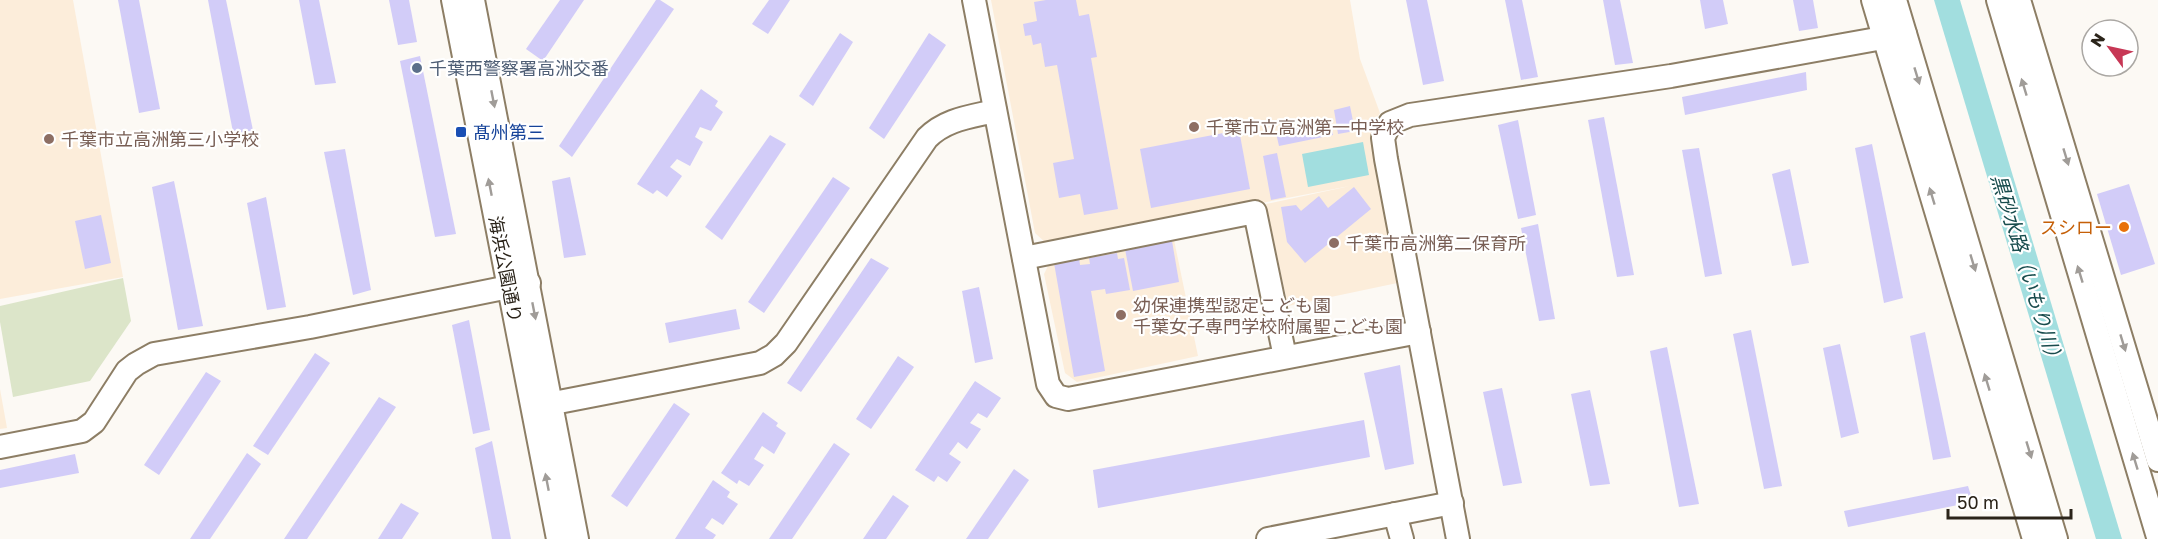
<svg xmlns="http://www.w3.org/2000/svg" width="2158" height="539" viewBox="0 0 2158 539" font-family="'Golos Text','Noto Sans JP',sans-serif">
<rect width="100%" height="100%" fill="#fcf9f4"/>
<g fill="#fcedda">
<polygon points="0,0 73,0 123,277 0,299"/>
<polygon points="991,0 1350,0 1360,59 1380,113 1376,119 1372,135 1402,282 1288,306 1266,204 1350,186 1047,244 1035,233"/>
<polygon points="1173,235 1198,356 1077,382 1065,373 1044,274 1050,262"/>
<polygon points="0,389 7,428 0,429"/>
</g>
<polygon fill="#dce5c9" points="123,278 131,321 90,381 13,397 0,322 0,306"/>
<g fill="#a2dedf">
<polygon points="1934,0 1960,0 2122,539 2096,539"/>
<polygon points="1363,142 1369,175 1308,187 1302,154"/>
</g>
<g fill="#d2ccf8">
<polygon points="118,0 139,0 160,109 139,113"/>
<polygon points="208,0 226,0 255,140 235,143"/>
<polygon points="299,0 319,0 336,83 315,85"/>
<polygon points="389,0 409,0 417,42 398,45"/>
<polygon points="560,0 584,0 543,61 526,49"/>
<polygon points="656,0 660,0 674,9 572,157 559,146"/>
<polygon points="769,0 790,0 768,34 752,24"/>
<polygon points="1046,0 1076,0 1079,16 1089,14 1097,57 1091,58 1118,209 1084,215 1080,194 1059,198 1053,163 1074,159 1057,65 1045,67 1041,43 1033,45 1031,35 1025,36 1023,24 1037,21 1034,2"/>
<polygon points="1406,0 1427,0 1444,81 1423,85"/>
<polygon points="1505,0 1522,0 1538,77 1521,80"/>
<polygon points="1603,0 1620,0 1633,63 1615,65"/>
<polygon points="1700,0 1723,0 1728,24 1705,29"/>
<polygon points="1793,0 1813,0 1818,28 1799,31"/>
<polygon points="840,33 853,42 813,106 799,96"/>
<polygon points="929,33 946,45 884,139 869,128"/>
<polygon points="420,56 456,234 435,237 400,61"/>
<polygon points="1806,72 1807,90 1685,115 1682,97"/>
<polygon points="701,89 718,101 715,106 723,112 711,131 700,127 695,137 703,142 690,166 677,159 670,167 682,176 667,197 657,190 653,194 637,184"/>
<polygon points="1350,106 1355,131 1338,134 1334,110"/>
<polygon points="1604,117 1634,275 1617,277 1588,120"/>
<polygon points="1518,120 1536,215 1518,219 1498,125"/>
<polygon points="1330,122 1333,135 1279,146 1276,133"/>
<polygon points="1239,130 1250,189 1151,208 1140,149"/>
<polygon points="770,135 786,144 722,240 705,227"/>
<polygon points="1872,144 1903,298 1884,303 1855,148"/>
<polygon points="1699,148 1722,274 1705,277 1682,150"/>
<polygon points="345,149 371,290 353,295 324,152"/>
<polygon points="1277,153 1286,197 1271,200 1263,156"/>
<polygon points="1790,169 1809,263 1792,266 1772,174"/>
<polygon points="570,177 586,255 564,258 552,181"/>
<polygon points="833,177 850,188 764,313 748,302"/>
<polygon points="174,181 203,326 178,330 152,187"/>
<polygon points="2129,184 2155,264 2121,275 2097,194"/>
<polygon points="1354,187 1371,209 1305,263 1287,242 1281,207 1296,205 1301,211 1319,196 1328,208"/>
<polygon points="266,197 286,307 267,310 247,203"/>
<polygon points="101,215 111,263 85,269 75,221"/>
<polygon points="1538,224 1555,319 1539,321 1521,228"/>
<polygon points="1172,241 1179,282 1133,291 1125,249"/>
<polygon points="1117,253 1118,259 1124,258 1130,290 1106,294 1105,289 1091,291 1105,371 1074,377 1054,263 1079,258 1080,265 1090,264 1089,258"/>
<polygon points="871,258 889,268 801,392 787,383"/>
<polygon points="979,287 993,359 975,363 962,291"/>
<polygon points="736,309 740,329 669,343 665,323"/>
<polygon points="469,320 490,430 473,434 452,325"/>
<polygon points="1751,330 1782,486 1764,489 1733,334"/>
<polygon points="1925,332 1951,457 1933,460 1910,336"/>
<polygon points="1840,344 1859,433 1841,438 1823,348"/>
<polygon points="1667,347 1699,504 1679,507 1650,351"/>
<polygon points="315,353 330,363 268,455 253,446"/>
<polygon points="898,356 914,367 871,429 856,419"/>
<polygon points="1400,365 1414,464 1385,470 1364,373"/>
<polygon points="206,372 221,381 159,475 144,465"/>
<polygon points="975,381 1001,398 987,418 978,413 970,423 981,429 967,449 958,442 949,454 961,462 947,482 938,476 934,482 915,470"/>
<polygon points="1502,388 1522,483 1503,486 1483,392"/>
<polygon points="1590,390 1610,484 1590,486 1571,394"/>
<polygon points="379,397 396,407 307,539 284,539"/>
<polygon points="674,403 690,414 627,507 611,496"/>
<polygon points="763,412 778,423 776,426 786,433 774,454 762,446 754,459 764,465 749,486 739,480 737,484 721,473"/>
<polygon points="1364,420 1370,457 1098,508 1093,470"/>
<polygon points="492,441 511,539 492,539 475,448"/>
<polygon points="834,443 850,454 792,539 769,539"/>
<polygon points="247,453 261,464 210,539 190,539"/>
<polygon points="75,454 79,473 0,488 0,470"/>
<polygon points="1014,469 1029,480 988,539 966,539"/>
<polygon points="713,480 730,492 727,497 738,504 723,525 712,518 705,528 716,535 713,539 675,539"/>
<polygon points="1968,486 1973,502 1848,527 1844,511"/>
<polygon points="893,495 909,506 886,539 863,539"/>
<polygon points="401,503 419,513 402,539 378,539"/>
</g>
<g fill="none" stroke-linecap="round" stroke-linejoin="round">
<defs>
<g id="minor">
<polyline points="453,0 558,539"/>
<polyline points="473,0 577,539"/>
<polyline points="974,0 1048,384 1056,396 1068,399 1419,332"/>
<polyline points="1873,0 2034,539"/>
<polyline points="1895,0 2056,539"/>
<polyline points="1998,0 2158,537"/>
<polyline points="2019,0 2158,460"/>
<polyline points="1024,258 1255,212 1285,357"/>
<path d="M533,407L760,363L774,355L786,343L927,138C946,119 970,117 995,111"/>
<polyline points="0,447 82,431 94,422 127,371 136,364 154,354 310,327 529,283"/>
<polyline points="1395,514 1402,539"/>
<polyline points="1268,539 1452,503"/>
<polyline points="1458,539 1386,159 1383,138 1390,123 1410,115 1671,76 1905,34"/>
</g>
</defs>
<use href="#minor" stroke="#8d7e65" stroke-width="26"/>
<use href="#minor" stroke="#fff" stroke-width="22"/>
</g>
<defs><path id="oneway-solid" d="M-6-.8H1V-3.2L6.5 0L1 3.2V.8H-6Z" transform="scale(1.5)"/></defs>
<g fill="#a09c98">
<use href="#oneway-solid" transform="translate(1917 76) rotate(73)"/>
<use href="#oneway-solid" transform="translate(2024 87) rotate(-107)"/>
<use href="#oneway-solid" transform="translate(493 99) rotate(79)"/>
<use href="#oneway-solid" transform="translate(2066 157) rotate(73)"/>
<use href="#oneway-solid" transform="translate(490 187) rotate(-101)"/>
<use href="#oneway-solid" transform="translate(1932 196) rotate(-107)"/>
<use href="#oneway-solid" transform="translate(1973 263) rotate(73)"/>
<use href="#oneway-solid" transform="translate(2080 274) rotate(-107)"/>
<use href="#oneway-solid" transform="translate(534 311) rotate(79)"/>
<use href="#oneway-solid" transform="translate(2123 343) rotate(73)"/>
<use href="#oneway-solid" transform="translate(1987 382) rotate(-107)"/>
<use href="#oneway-solid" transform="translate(2029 450) rotate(73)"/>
<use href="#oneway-solid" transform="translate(2135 461) rotate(-107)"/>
<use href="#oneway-solid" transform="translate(547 482) rotate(-101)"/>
</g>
<circle fill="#5c6f8a" stroke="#fff" stroke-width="2" cx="417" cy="68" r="6"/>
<g fill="#8d6e63" stroke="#fff" stroke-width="2">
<circle cx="1194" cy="127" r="6"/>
<circle cx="49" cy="139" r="6"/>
<circle cx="1334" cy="243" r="6"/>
<circle cx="1121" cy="315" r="6"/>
</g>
<rect fill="#1a4fb4" stroke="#fff" stroke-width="2" x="455" y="126" width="12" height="12" rx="3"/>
<circle fill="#e8710a" stroke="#fff" stroke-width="2" cx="2124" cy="227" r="6"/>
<g text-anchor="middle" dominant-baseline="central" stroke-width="4.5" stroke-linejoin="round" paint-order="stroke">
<g font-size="18" fill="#4e5e75" stroke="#fff" text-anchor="start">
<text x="429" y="68">千葉西警察署高洲交番</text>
</g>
<g font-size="18" fill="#785e54" stroke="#fff" text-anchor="start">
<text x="1206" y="127">千葉市立高洲第一中学校</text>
<text x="61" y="139">千葉市立高洲第三小学校</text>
<text x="1346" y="243">千葉市高洲第二保育所</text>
<text x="1133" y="305">幼保連携型認定こども園<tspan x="1133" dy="21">千葉女子専門学校附属聖こども園</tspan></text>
</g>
<g font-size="18" fill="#164399" stroke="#fff" text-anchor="start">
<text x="473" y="132">髙州第三</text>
</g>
<g font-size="18" fill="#c56008" stroke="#fff" text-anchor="end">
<text x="2112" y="227">スシロー</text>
</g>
<g font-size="18" fill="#2b241a" stroke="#fff">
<text transform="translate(506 269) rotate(79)">海浜公園通り</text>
</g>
<g font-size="20" font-style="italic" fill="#184c4d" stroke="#fff">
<text transform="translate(2028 270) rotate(73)">黒砂水路（いもり川）</text>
</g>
</g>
<g transform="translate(2110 48) rotate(303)"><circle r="28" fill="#ffffff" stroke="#aaa7a3" stroke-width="1.5"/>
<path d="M0-4.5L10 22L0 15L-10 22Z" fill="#c73755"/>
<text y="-9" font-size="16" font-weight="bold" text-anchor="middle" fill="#2b241a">N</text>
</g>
<path d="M1948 509v9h123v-9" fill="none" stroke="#2b241a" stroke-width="3"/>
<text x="1957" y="509" font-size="18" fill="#2b241a" stroke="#ffffff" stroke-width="4.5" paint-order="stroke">50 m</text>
</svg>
